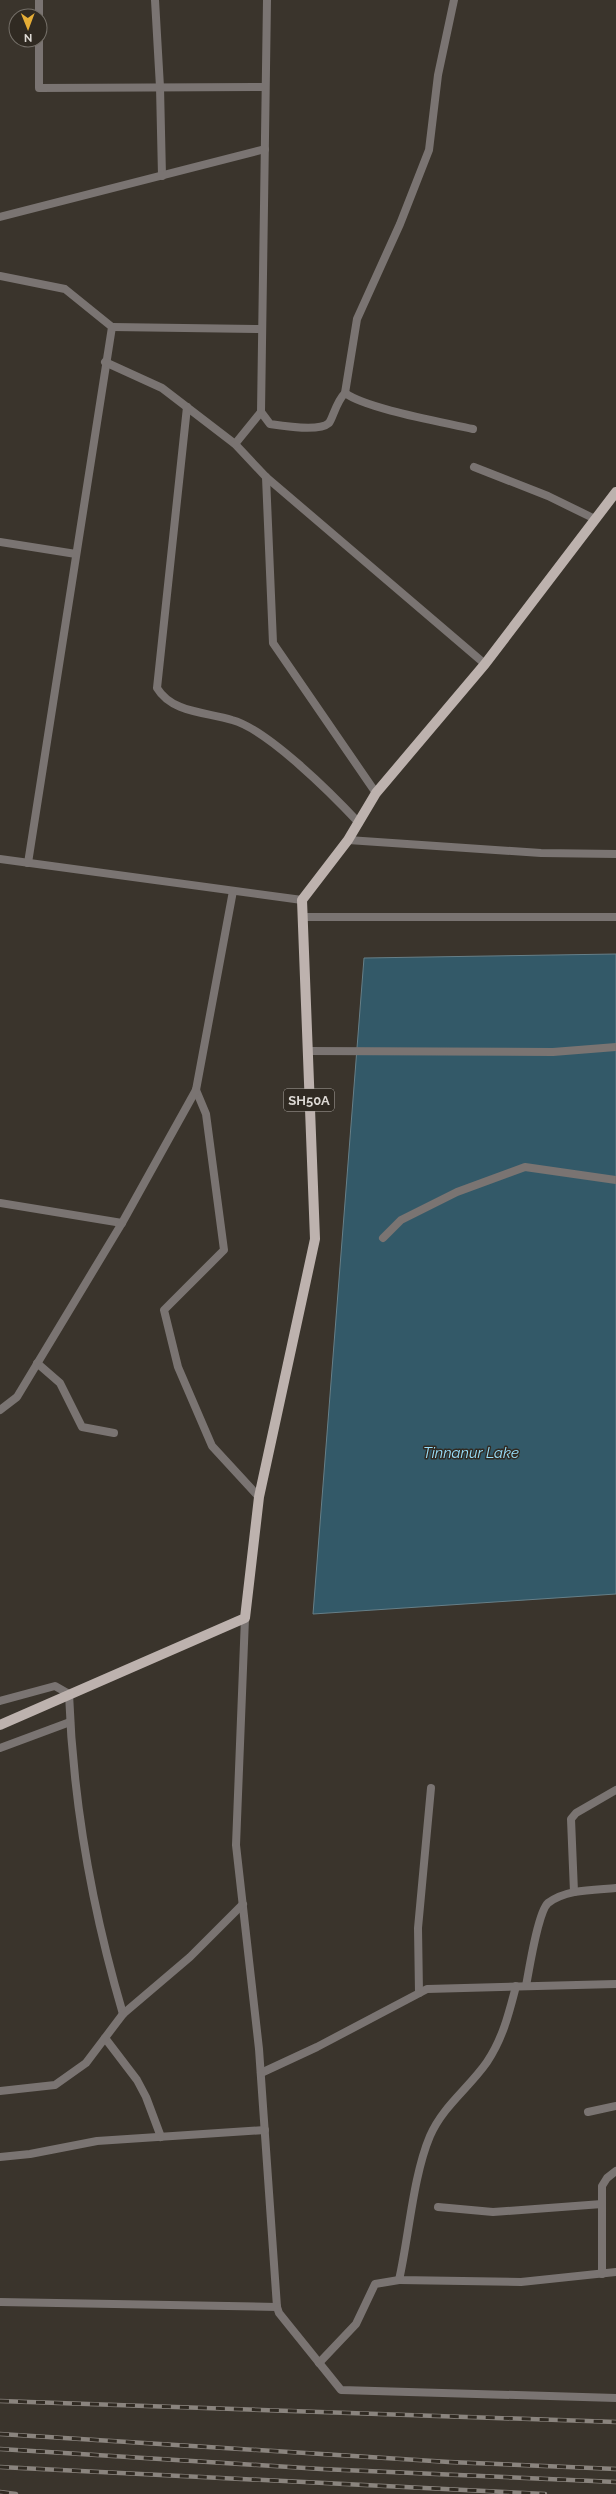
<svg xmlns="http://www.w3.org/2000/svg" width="616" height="2494" viewBox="0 0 616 2494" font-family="Raleway,sans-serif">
<rect width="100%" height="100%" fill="#3a342c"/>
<polygon fill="#335968" stroke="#667f88" points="616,954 616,1594 313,1614 364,958"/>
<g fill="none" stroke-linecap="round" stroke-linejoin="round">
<g stroke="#7a7472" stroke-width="8">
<polyline points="0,1701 55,1686 69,1694"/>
<polyline points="0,1748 70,1722"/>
</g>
<g stroke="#7a7472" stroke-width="8">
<polyline points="39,0 39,16"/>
<polyline points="155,0 160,87 162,176"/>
<polyline points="39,40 39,88 265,87"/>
<polyline points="0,217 265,149"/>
<polyline points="0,276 65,289 112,327 28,863"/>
<polyline points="112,327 262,329"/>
<polyline points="105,362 162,388 235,444 266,477 485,664"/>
<path d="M345,393C367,409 443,422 473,429"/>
<path d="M187,407L157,688C172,713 206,712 232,720C267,729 333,795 359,823"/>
<path d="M261,412L270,424C283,426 319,432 329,423C333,418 336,402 345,393L357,319L400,224L429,150L438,75L454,0"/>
<polyline points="235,444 261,412 267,0"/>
<polyline points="474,467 548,496 595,519"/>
<polyline points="266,477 273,643 376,793"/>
<polyline points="0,542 76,554"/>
<polyline points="348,840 541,853 616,854"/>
<polyline points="0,859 302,900"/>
<polyline points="302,917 616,917"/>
<polyline points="308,1051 553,1052 616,1047"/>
<polyline points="196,1090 206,1114 224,1250 164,1310 178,1367 212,1446 259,1497"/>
<polyline points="0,1203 122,1223"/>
<polyline points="383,1238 401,1220 457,1192 525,1167 616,1180"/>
<polyline points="37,1363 60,1383 82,1427 114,1433"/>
<polyline points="0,1410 17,1397 122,1223 196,1090 233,891"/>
<polyline points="245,1618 236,1845 259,2049 277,2307 279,2313 341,2390 616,2398"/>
<path d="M69,1694C73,1803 92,1909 123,2014"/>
<polyline points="574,1892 571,1819 576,1813 616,1790"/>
<path d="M516,1986C509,2013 503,2038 487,2062C469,2088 443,2106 430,2136C413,2176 409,2236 399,2280L521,2282L616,2272"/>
<path d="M526,1986C529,1970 538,1912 548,1903C566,1889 594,1890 616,1888"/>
<polyline points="419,1993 418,1928 431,1788"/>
<polyline points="105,2038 137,2080 146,2097 161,2137"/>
<polyline points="261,2073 317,2047 427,1989 616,1984"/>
<polyline points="0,2091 55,2085 86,2063 123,2014 190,1957 243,1904"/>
<polyline points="588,2112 616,2106"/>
<polyline points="0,2157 30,2154 97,2141 265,2130"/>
<polyline points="438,2207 493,2212 602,2204"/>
<polyline points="602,2274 602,2186 607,2178 616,2171"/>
<polyline points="0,2302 277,2307"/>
<polyline points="319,2363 356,2324 375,2284 399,2280"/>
</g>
<polyline stroke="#bdb2ae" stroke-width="10" points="0,1725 245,1618 259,1497 315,1239 302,900 348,840 376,793 485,664 616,492"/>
<defs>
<g id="rail">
<polyline points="0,2401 616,2422"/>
<polyline points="0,2434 449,2462 616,2469"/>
<polyline points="0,2449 321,2469 616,2482"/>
<polyline points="0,2467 545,2494"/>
<polyline points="0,2492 16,2494"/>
</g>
</defs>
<use href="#rail" stroke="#8a847e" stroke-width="4.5"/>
<use href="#rail" stroke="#302a22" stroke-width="3" stroke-dasharray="9" stroke-linecap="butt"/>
</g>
<g text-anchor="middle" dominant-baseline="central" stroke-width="3" stroke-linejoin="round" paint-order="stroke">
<rect fill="#302a22" stroke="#a9a49f" stroke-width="1" x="284" y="1089" width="50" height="22" rx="3"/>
<g font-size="13" font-weight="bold" fill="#ddd9d4">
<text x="309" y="1100">SH50A</text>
</g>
<g font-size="15" font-style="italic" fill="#9ae1fd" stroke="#302a22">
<text x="471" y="1453">Tinnanur Lake</text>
</g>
</g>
<g transform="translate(28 28) rotate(179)"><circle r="19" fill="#302a22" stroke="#757069"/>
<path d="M0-3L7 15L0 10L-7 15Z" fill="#e5ad36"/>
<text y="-6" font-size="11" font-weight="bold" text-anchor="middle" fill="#ddd9d4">N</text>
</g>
</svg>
